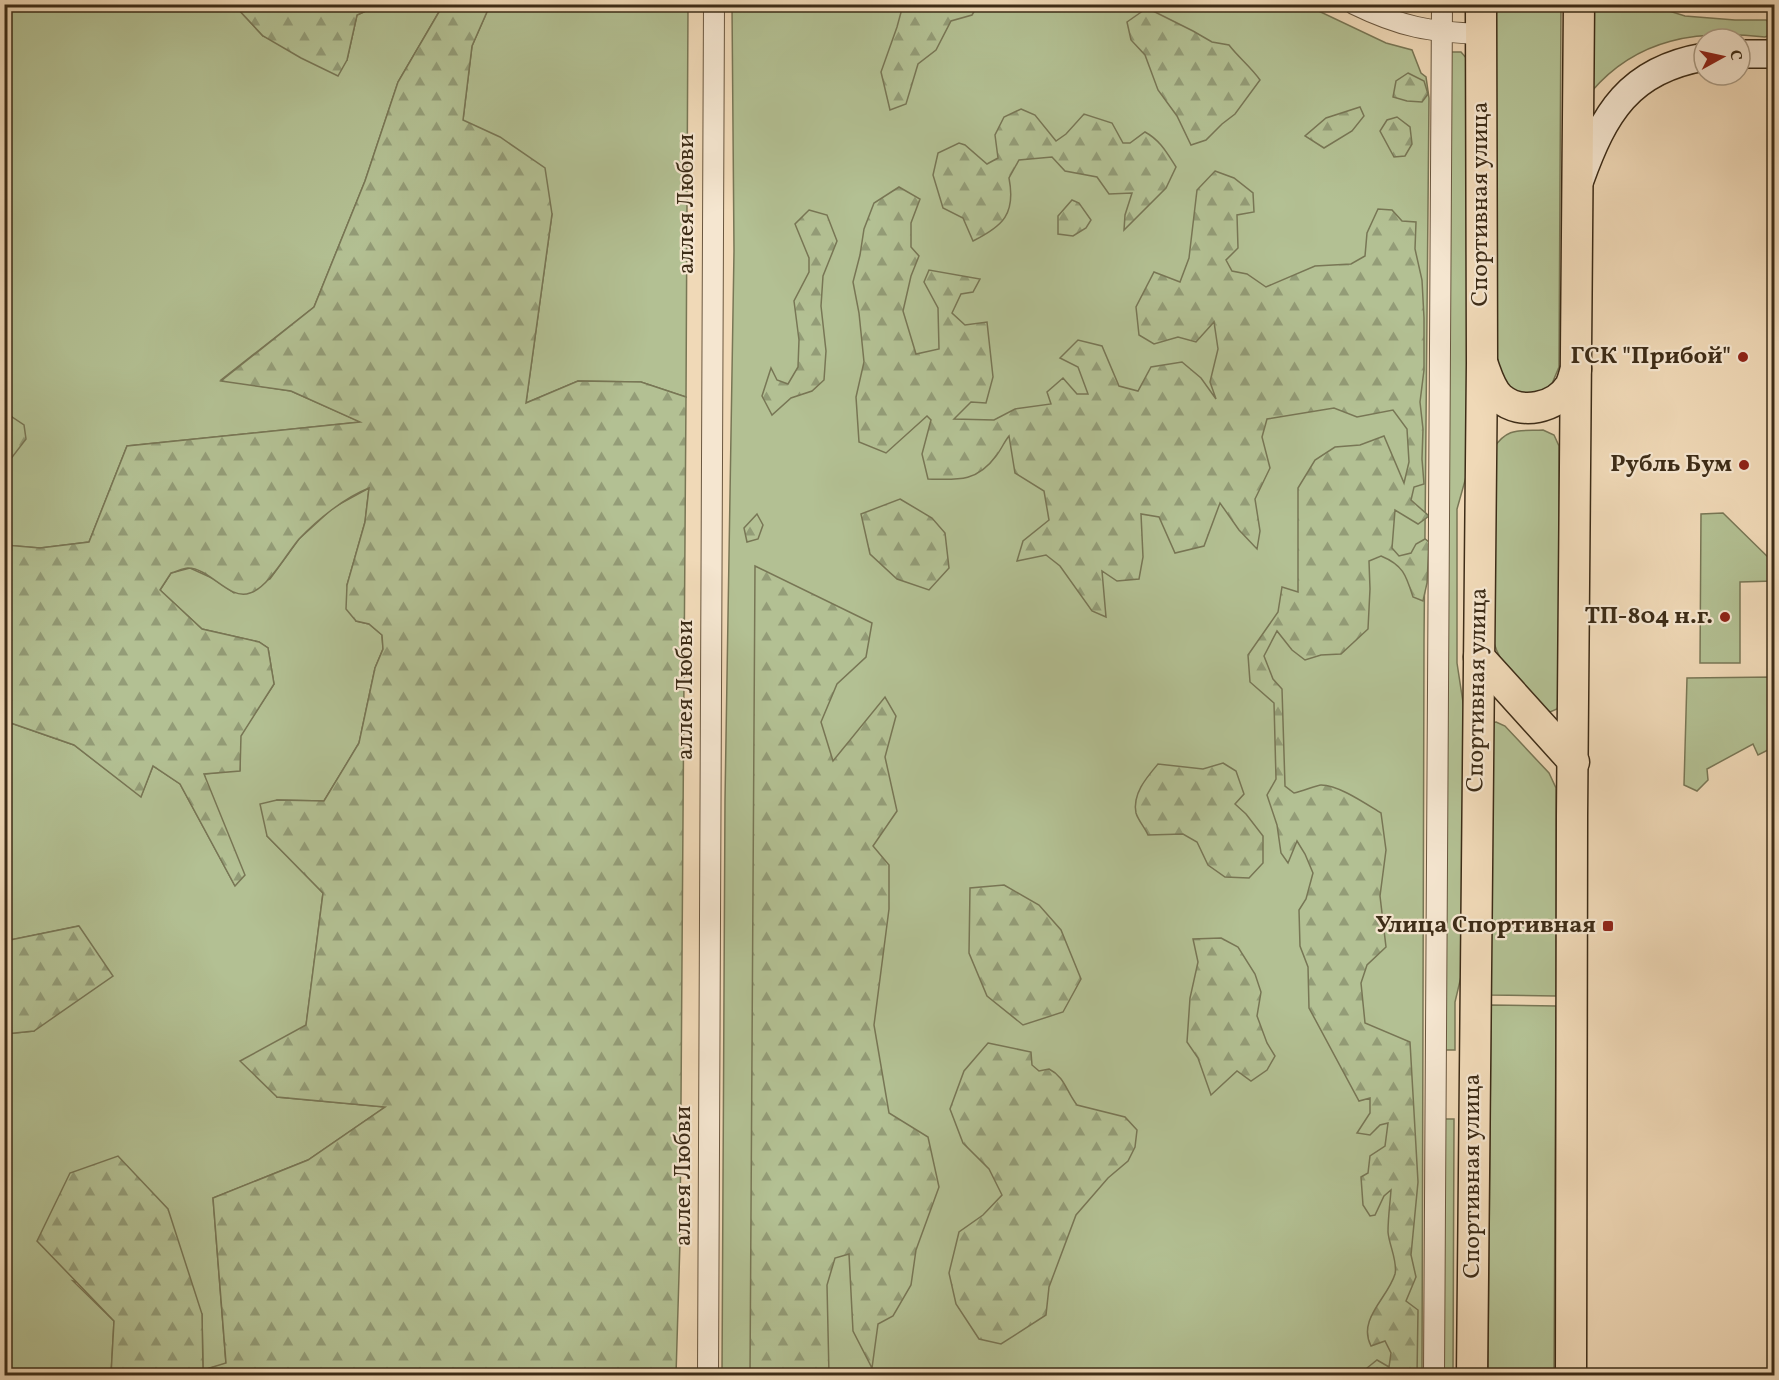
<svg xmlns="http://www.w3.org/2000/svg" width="1779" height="1380" viewBox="0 0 1779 1380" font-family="Vollkorn,serif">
<defs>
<pattern id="forest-firs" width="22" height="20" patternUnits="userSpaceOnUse" patternTransform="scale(1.5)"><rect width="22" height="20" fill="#b3c093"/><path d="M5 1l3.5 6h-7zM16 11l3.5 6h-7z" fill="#939c77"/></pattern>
</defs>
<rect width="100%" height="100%" fill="#f0d9b7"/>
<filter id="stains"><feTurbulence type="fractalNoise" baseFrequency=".00333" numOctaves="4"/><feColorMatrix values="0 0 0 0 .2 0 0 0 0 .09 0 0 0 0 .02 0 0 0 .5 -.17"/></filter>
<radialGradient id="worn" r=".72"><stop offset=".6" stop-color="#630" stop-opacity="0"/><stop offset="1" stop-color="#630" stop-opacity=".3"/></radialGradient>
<g fill="#b3c093" stroke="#787655" stroke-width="1.5">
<polygon points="203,4 203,10 237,8 263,36 347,60 357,15 379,5 443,5 398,82 365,181 314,307 221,380 291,391 361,422 127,446 89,542 40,548 5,545 4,462 10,460 12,417 5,416 5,5"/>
<polygon points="490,5 688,5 686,397 641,382 578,381 526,403 552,214 463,120 472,46"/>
<polygon points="732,5 1306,5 1386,43 1412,50 1421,73 1426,77 1429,98 1424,641 1422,1375 722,1376 725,800 734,251"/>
<polygon points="1495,5 1561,5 1559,367 1551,386 1544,392 1511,394 1492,363"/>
<path d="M1590,5H1650L1685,16L1735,20H1766L1773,24V34L1765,37C1698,30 1638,37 1591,92Z"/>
<polygon points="1452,52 1461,52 1468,60 1468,470 1457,509 1457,663 1466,722 1464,964 1455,1002 1455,1050 1438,1050 1448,55"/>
<path d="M1543,430L1554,435L1559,446V704L1557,709L1550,712L1545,710C1526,690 1502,670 1494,643L1493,449C1507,427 1519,431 1543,430Z"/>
<polygon points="369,488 365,522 347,585 356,621 369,624 382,635 383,649 375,668 359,743 324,801 277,800 267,836 323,893 306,1026 277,1097 385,1107 308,1160 213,1198 226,1364 203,1370 202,1314 73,1281 114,1321 111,1375 5,1375 5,1034 34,1031 78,926 5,941 5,721 74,745 141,796 153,766 180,784 235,886 204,774 240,770 240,736 274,684 268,648 259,642 202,629 160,590 171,573 190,568 212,578 234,593 270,579 299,539 334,507"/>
<polygon points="1723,513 1774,563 1774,581 1740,582 1740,663 1700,663 1701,514"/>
<polygon points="1774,677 1774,747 1758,755 1753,744 1707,769 1708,780 1697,791 1684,785 1687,678"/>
<polygon points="1496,722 1505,726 1549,773 1556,788 1556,996 1491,995 1491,726 1492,723"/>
<polygon points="1491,1005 1556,1006 1554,1375 1488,1376"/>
<polygon points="1440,1119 1454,1119 1453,1375 1439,1376"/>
</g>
<g fill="url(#forest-firs)" stroke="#787655" stroke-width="1.5">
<polygon points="203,5 203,4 379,5 357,15 347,60 338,76 301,58 263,36 237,8 203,10"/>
<path d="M443,5H490L472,46L463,120L500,137L545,168L552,214L526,403L578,381L641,382L686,397L680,1242L676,1375H111L114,1321L37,1241L70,1173L118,1156L168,1209L202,1314L203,1370L226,1363L213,1198L308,1160L385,1107L277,1097L240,1061L306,1025L323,893L267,836L260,804L277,800L324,801L359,743L375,668L383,649L382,635L369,624L356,621L346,609L347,585L365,522L369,488C344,498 318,519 299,539C287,553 268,588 250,593C229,601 210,568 188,568C183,568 176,572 171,573L160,590L202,629L259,642L268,648L274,684L241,736L240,771L204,774L245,875L235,886L180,784L153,766L141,797L74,745L5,721V545L40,548L89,542L127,446L360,422L291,391L221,381L314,307L365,181L398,82Z"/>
<polygon points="903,5 978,5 972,15 951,21 936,50 918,64 906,104 890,110 881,72 897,27"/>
<path d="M1147,8L1193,31L1212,42L1229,45C1239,58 1251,67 1260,80L1235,114L1222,124L1206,140L1191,145L1177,116L1158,90L1145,55L1131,40L1127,22Z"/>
<polygon points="1408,73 1424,81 1428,94 1422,102 1407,101 1393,97 1396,81"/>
<polygon points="1360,107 1364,116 1352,131 1324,148 1305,136 1326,118"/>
<path d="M1021,109L1035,115L1056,141L1066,134L1084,114L1112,123L1123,143H1130L1145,132C1160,140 1167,153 1176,167L1166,188L1124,230L1125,215L1132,193L1109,194L1097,177L1065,171L1052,157L1019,160L1009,178C1016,214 1003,226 973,241L963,218L943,208L933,175L938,153L959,143L965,145L987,164L998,158L995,135L1004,117Z"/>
<polygon points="1397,117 1410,127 1412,144 1405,156 1394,157 1380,131 1387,120"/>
<path d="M1215,171L1234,178L1253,193L1254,212L1237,215L1238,248L1226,260L1232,271L1247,274L1266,287L1315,266L1351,264L1365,256L1367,233L1378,209L1392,210L1402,221L1416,222L1415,249L1422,280L1424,318V370L1420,402L1423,429L1422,459L1424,484L1414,487L1411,500L1429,516L1418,524L1395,510L1392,548L1399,556L1411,553L1416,544L1425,539L1429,542L1427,583L1423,601L1413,597C1406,575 1403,565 1381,556L1369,561L1370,589L1368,629L1341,654L1321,655L1305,660L1292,650L1277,631L1264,656L1273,679L1282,689L1285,786L1294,793C1301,792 1317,785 1321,785C1339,785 1366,804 1381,813L1386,850L1380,896L1386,947L1367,965L1361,983L1365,1023L1410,1042L1418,1182L1411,1255L1416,1277L1406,1301L1418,1310L1417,1375H1374L1367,1372V1368L1377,1360L1389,1367L1391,1353L1385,1341L1371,1346C1357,1319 1388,1298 1395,1274C1398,1262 1389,1245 1388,1232C1388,1218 1390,1204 1391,1190L1384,1196L1375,1215L1370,1216L1363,1205L1361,1177L1368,1173L1370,1156L1385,1146L1388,1123L1380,1125L1370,1135L1357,1133L1370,1113V1098L1359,1101L1309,1008L1308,967L1300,946L1299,910L1306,899L1313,873L1305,854L1297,841L1288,863L1281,853L1277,825L1267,795L1276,779L1274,703L1250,682L1248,655L1278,612L1282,587L1298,592V488L1315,460L1335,447L1360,445L1384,436L1404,483L1409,462L1407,429L1393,410L1357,417L1334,408L1267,419L1262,437L1270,468L1255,499L1260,531L1257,549L1239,530L1220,503L1204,546L1175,553L1159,517L1141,514L1143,557L1139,579L1117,581L1102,571L1106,617L1092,611L1060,566L1046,555L1017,561L1023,541L1049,520L1044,491L1015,473L1009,436C1004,442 1001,450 996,456C977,482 958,480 928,479L922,454L931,420L927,416L886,453L859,442L856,397L864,362L859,313L853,282L860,255L864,229L874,203L899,187L920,199L911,223V247L919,256L911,276L903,311L916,354L939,349L938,308L924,282L929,270L980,279L973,292L961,294L952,313L965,325L987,322L993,377L986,403L971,402L954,419L994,420L1015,409L1051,404L1047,392L1063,378L1077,394H1088L1078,367L1060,358L1078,340L1102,346L1119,386L1138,391L1151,367L1182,362L1201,378L1216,399L1210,382L1218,349L1214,322L1196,342L1178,337L1154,344L1139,335L1136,307L1154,272L1180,282L1189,258L1197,190Z"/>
<polygon points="1072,200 1079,203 1091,220 1086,228 1073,236 1058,234 1058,216"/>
<polygon points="809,210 827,215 837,241 823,276 821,306 826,351 824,380 812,391 791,398 772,415 762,396 771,368 777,380 788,384 798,367 799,340 794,301 809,272 809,258 795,224"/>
<polygon points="5,416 12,417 24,425 26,439 10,460 5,462"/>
<polygon points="900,499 932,518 945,533 949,568 929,590 897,579 870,554 861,514"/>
<polygon points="757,514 763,525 758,539 747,542 744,528"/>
<polygon points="755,566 872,623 866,657 837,684 821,722 833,761 885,697 896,716 885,757 897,811 873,846 889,865 889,909 874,1025 889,1113 928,1137 939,1187 916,1250 911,1285 893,1316 878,1324 872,1368 853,1331 849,1254 835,1258 827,1285 829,1375 750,1375"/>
<path d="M1223,763L1236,771L1244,794L1235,804L1246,814L1263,836V863L1249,878L1225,877L1208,865L1197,842L1183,834L1148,835C1145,828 1138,820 1136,813C1132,794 1147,777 1158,764L1203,769Z"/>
<polygon points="1004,885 1039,905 1061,930 1081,979 1063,1012 1023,1025 987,996 969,953 970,888"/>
<polygon points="79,926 113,976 34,1031 5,1034 5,941"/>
<polygon points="1221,938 1238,947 1255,974 1261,992 1257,1016 1267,1043 1275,1056 1267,1070 1251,1081 1237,1071 1211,1095 1198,1058 1187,1042 1190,998 1198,962 1193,939"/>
<path d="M988,1043L1031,1052L1032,1065L1039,1071L1049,1069C1065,1077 1066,1091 1077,1105L1125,1117L1137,1130L1135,1147L1128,1161L1108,1178L1076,1215L1049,1287L1046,1315L1001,1344L979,1339L956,1304L949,1273L959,1232L983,1215L1002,1195L989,1169L963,1143L950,1109L964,1071Z"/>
</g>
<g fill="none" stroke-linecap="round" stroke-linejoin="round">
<defs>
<g id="minor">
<path d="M1354,4C1401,27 1430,32 1481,34"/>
<polyline points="708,1376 714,4"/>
<polyline points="1434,1376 1442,4"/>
</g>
<g id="secondary">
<polyline points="1740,54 1774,54"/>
<path d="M1580,180C1604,113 1629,70 1704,57"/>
</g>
<g id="primary">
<path d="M1483,365C1487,376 1491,390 1500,398C1521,416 1556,408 1570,386C1573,381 1574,374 1576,369"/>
<polyline points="1479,657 1574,762"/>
<polyline points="1472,1376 1482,363 1481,4"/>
<polyline points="1571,1376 1572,816 1579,4"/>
</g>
</defs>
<use href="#minor" stroke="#6a573f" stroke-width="22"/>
<use href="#secondary" stroke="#3d2c17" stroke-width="30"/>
<use href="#primary" stroke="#3d2c17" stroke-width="33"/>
<use href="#minor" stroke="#f5e6d0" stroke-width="20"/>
<use href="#secondary" stroke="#f5e6d0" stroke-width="27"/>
<use href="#primary" stroke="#f0d9b7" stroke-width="30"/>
</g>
<g fill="#8f2418" stroke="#f5e6d0" stroke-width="2">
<circle cx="1743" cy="357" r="6"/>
<circle cx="1744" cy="465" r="6"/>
<circle cx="1725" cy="617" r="6"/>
<rect x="1602" y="920" width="12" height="12" rx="3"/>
</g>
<g text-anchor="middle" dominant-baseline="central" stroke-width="4.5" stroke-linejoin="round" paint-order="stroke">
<g font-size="24" fill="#3d2c17" stroke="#f5e6d0">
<text transform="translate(687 204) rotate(-90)">аллея Любви</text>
<text transform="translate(1481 204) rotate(-90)">Спортивная улица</text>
<text transform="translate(686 690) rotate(-90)">аллея Любви</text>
<text transform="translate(1478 690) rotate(-89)">Спортивная улица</text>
<text transform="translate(684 1176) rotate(-90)">аллея Любви</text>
<text transform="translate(1473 1176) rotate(-90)">Спортивная улица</text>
</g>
<g font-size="24" font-weight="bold" fill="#3d2c17" stroke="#f5e6d0" text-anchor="end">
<text x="1731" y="357">ГСК "Прибой"</text>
<text x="1732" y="465">Рубль Бум</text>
<text x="1713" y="617">ТП-804 н.г.</text>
<text x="1596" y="926">Улица Спортивная</text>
</g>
</g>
<rect width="1779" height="1380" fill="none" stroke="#f0d9b7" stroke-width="24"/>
<rect x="6" y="6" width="1767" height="1368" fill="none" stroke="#3d2c17" stroke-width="3"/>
<rect x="12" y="12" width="1755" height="1356" fill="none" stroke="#3d2c17" stroke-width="1.5"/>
<g transform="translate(1722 57) rotate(82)"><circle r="28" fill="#f5e6d0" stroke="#ab9c86" stroke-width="1.5"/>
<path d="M0-4.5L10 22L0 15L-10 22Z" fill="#8f2418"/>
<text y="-9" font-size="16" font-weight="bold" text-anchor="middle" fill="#3d2c17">С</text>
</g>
<rect width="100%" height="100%" filter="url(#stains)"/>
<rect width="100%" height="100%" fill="url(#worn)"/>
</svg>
